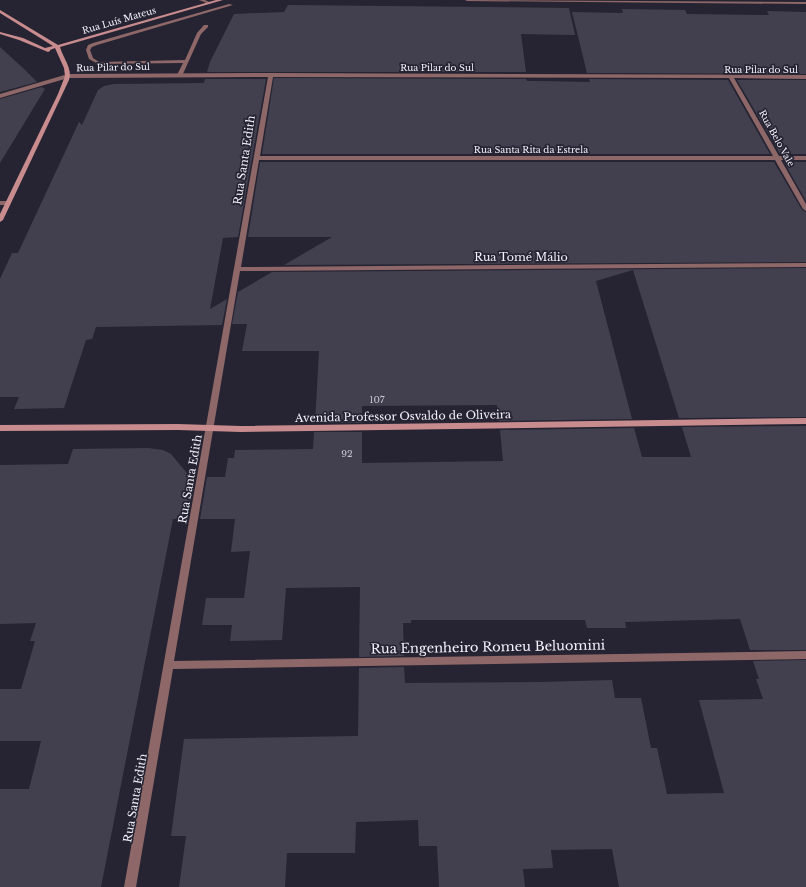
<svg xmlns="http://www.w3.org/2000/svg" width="806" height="887" viewBox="0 0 806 887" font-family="'Libre Baskerville',serif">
<rect width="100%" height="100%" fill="#262432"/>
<g fill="#42404f">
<polygon points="288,5 569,8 575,35 521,34 526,72 207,72 210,62 234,14 284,12"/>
<polygon points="622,9 685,10 687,14 769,15 767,11 806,12 806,74 587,73 572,12 623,13"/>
<polygon points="0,47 23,68 37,82 0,92"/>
<polygon points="274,78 526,79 527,81 537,81 590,82 589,79 728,80 770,154 262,154"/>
<polygon points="205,79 266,79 238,237 223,238 210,309 227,299 222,325 96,327 92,339 86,340 64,408 14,409 19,397 0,397 0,279 12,253 18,253 79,122 82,125 98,90 104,86 114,84 204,83"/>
<polygon points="737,80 806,80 806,154 780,154"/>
<polygon points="42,87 45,89 0,163 0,99"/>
<polygon points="260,162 774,162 802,210 806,212 806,262 284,265 332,237 248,237"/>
<polygon points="784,162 806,162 806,201"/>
<polygon points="806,268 806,417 679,418 633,270 596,281 632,419 499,421 497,405 362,406 362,423 315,423 319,351 242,351 247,324 232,324 238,292 272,272"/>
<polygon points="806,426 806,650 750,650 740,619 625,622 626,628 587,628 585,620 411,620 411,623 403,623 404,656 359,657 360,587 286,588 282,640 230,641 232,625 202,625 206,598 244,598 250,551 231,552 235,519 200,519 207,477 225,477 228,458 234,458 235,450 313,449 314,432 362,432 362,463 503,461 500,430 634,428 642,457 691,457 682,427"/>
<polygon points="148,448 163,450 171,454 191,478 195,478 188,519 173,519 101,887 0,887 0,789 29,789 41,741 0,741 0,689 21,689 35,641 30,641 36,623 0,624 0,465 68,464 73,449"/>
<polygon points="806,660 806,887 619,887 612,849 551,850 553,868 523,869 525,887 439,887 437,846 419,846 418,820 356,822 355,853 287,853 285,887 179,887 186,836 171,836 184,739 358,736 359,668 404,667 405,683 542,682 612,680 615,698 641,698 651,748 657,748 667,794 724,793 699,700 763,699 756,679 759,679 753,661"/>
</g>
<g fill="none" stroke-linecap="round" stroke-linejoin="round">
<polygon fill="#8e6868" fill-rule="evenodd" points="229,4 233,5 97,45 92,47 90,50 93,58 99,62 185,60 197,33 204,25 208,25 208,27 201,34 182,76 177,75 183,63 98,64 89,59 86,50 88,45 93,43"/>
<g fill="#8e6868" fill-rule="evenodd">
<polygon points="199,0 205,0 211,3 209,4"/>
<polygon points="465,0 806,2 806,4 467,1"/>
<path d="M271,73L806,75V79L734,78L779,156H806V160H781L806,204V211L803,209L775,160H259L241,267L806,263V267L240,271L174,661L806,651V659L173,669L136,887H124L268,77L68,78L0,98V94L68,74ZM273,77L729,78L773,156H260Z"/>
<polygon points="0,201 8,201 11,203 8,205 0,205"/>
</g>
<g fill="#c98c8e" fill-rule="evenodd">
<path d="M216,0H223L60,47C63,58 73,69 69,80L3,220L0,222V214L58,94L65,76L64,68L55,48L50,50V51L48,52L19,40L0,34V32L23,38L45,48L53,46L0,13V10L58,45Z"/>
<polygon points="806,418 806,424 241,432 178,430 0,431 0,425 178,424 241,426"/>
</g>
</g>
<g text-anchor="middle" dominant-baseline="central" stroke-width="3.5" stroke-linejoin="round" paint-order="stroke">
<g font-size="9" fill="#f2f1fb" stroke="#262432">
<text transform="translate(119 20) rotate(-16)">Rua Luís Mateus</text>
<text transform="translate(113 67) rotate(-1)">Rua Pilar do Sul</text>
<text x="437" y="67">Rua Pilar do Sul</text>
<text x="761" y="69">Rua Pilar do Sul</text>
<text transform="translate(777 138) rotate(61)">Rua Belo Vale</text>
<text x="531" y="149">Rua Santa Rita da Estrela</text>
</g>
<g font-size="9" fill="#c6c5d0">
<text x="377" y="399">107</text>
<text x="347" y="453">92</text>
</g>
<g font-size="11" fill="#f2f1fb" stroke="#262432">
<text transform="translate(244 160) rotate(-81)">Rua Santa Edith</text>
<text x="521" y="257">Rua Tomé Málio</text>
<text transform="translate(403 416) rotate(-1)">Avenida Professor Osvaldo de Oliveira</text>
<text transform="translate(190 479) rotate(-80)">Rua Santa Edith</text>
<text transform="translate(135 798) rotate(-80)">Rua Santa Edith</text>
</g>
<g font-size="13" fill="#f2f1fb" stroke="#262432">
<text transform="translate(488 647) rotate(-1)">Rua Engenheiro Romeu Beluomini</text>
</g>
</g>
</svg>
